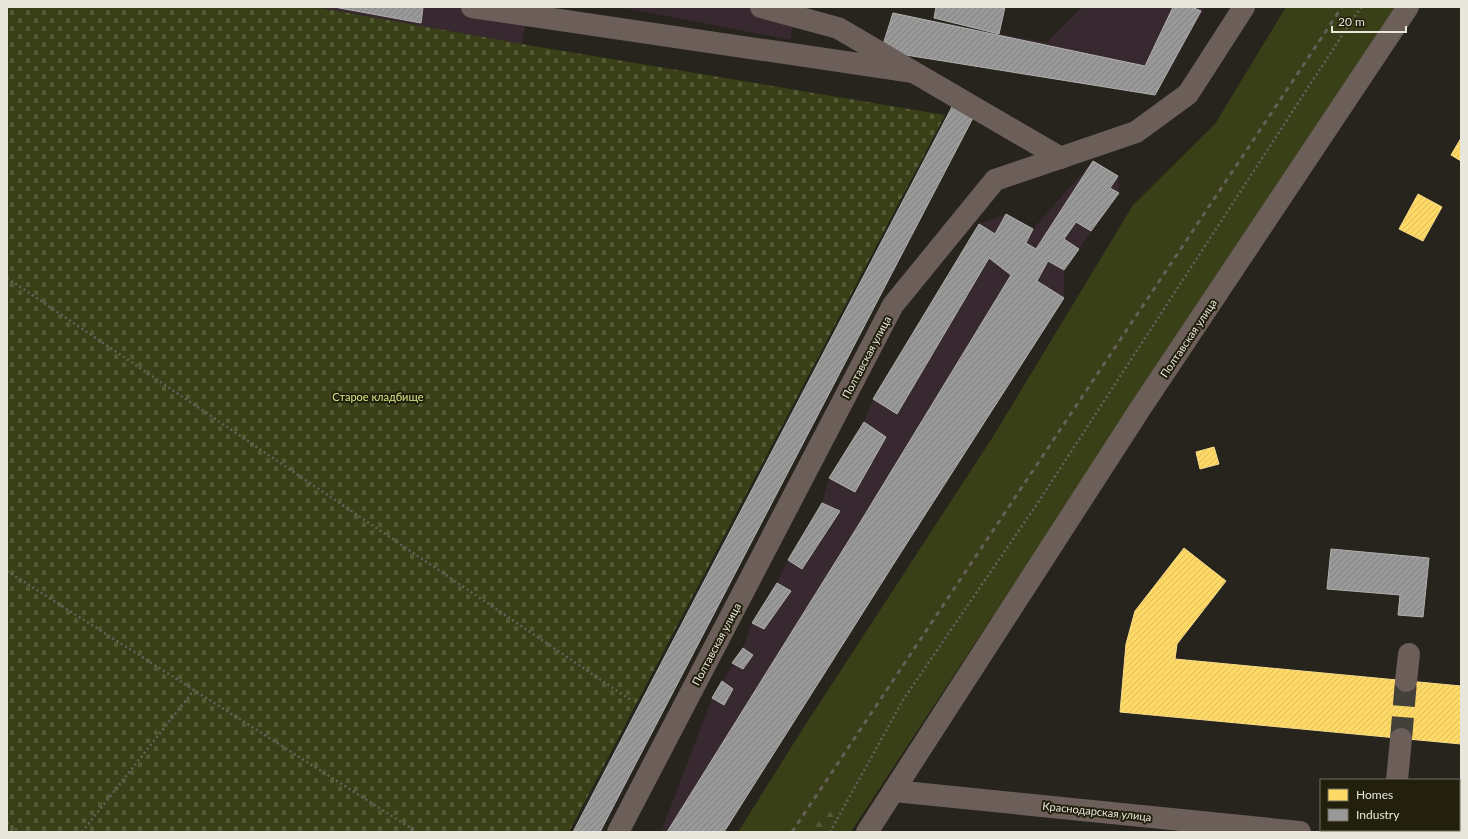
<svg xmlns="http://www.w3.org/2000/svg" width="1468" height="839" viewBox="0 0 1468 839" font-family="Lato,sans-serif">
<defs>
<pattern id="forest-firs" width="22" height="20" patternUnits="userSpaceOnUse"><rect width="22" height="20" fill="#393f16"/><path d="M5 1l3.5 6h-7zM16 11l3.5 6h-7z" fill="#565b37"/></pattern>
<pattern id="cemetery-stones" width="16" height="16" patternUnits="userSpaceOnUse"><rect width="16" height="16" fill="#393f16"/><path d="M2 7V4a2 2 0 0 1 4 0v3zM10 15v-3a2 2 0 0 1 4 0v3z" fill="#565b37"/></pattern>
<pattern id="homes-hatch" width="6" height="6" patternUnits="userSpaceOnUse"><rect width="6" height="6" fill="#ffd966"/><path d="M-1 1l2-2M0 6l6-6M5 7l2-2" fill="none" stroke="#dabb5f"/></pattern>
<pattern id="industry-hatch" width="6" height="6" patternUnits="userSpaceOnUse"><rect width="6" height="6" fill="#999"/><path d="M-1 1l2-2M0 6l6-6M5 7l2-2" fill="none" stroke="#80807f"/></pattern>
</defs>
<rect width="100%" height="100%" fill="#26241c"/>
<g fill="#382830">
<polygon points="315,7 529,7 522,44"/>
<polygon points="619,7 798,7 790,40"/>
<polygon points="1082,7 1205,7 1155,95 881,51 893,13 1046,43"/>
<polygon points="1093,161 1118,176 1119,193 1064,270 1064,298 898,557 724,832 661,832 712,698 743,648 752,623 777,583 788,560 822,503 829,478 864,422 873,399 979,224 1006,214 1033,229"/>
</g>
<path fill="#393f16" d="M1286,7H1395C1215,283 1031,556 851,832H738L802,730L994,435L1133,205L1215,124Z"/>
<polygon fill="url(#forest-firs)" points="820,811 845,813 834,832 805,832"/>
<polygon fill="url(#cemetery-stones)" points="7,7 315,7 522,44 945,115 569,832 7,832"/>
<g fill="url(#homes-hatch)" stroke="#f8dd89">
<polygon points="1461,138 1461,161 1451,155"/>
<polygon points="1418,194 1442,207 1423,241 1399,229"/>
<polygon points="1214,447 1219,464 1200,469 1196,452"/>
<polygon points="1184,548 1226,581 1177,644 1175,659 1461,686 1461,744 1120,712 1126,644 1135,611"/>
</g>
<g fill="url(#industry-hatch)" stroke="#b1b0ad">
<polygon points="334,7 423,7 421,23"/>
<polygon points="936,7 1005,7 999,34 934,18"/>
<polygon points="1173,7 1192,7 1201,11 1155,95 881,51 893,13 1145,66"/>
<polygon points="953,105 974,116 600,832 573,832"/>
<polygon points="1093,161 1118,176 1110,188 1119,193 1091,231 1076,222 1064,239 1079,249 1064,270 1048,261 1037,281 1064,298 898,557 724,832 667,832 861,521 1011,275 989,258 897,414 873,399 979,224 995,234 1006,214 1033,229 1026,243 1036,249"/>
<polygon points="864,422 886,437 855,492 829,478"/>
<polygon points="822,503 840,511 802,569 788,560"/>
<polygon points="1331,549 1429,558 1423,617 1398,615 1400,595 1327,589"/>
<polygon points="777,583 791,591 764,629 752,623"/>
<polygon points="743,648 753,655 743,669 732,663"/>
<polygon points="722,681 733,689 724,705 712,698"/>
</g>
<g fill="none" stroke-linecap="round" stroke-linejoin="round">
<polyline stroke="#434139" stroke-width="22" stroke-dasharray="22 11" stroke-linecap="butt" points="1401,739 1406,681"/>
<g stroke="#68605a" stroke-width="2.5" stroke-dasharray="2 3" stroke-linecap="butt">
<polyline points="7,278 632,701"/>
<polyline points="7,571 417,832"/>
<polyline points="7,823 20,832"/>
<polyline points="82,832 194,690"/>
<polyline points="830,832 903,700 1039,501 1354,17 1362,7"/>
</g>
<g stroke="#6c5e58" stroke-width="22">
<polyline points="472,7 913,72"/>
<polyline points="761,7 838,28 1061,158"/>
<polyline points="1406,681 1409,654"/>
<polyline points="1397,780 1401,739"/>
<polyline points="894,791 1300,832"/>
<polyline points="618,832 893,305 995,180 1136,132 1188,94 1244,7"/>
<polyline points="867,832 1140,409 1408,7"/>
<polyline points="1391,832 1392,830"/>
</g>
<polyline stroke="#665f58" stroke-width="3" stroke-dasharray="5 5" stroke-linecap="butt" points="792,832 1342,7"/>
</g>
<g text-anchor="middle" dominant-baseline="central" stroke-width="4" stroke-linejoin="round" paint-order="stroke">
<g font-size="11" fill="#e9e7dc" stroke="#221f0d">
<text transform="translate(1188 338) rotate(-56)">Полтавская улица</text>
<text transform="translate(866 357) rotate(-62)">Полтавская улица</text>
<text transform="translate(716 644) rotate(-62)">Полтавская улица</text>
<text transform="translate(1097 811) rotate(6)">Краснодарская улица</text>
</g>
<g font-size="11" fill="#d4e783" stroke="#221f0d">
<text x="378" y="396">Старое кладбище</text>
</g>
</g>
<rect width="1468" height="839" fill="none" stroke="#e9e7dc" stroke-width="16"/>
<rect x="1320" y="779" width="140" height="52" fill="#221f0d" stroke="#726f60"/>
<rect x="1328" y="789" width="20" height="12" fill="#ffd966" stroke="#726f60"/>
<text x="1356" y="799" font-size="12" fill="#e9e7dc">Homes</text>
<rect x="1328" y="809" width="20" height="12" fill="#999999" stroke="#726f60"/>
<text x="1356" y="819" font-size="12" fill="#e9e7dc">Industry</text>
<path d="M1332 26v6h74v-6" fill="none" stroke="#e9e7dc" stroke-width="2"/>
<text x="1338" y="26" font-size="12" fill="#e9e7dc" stroke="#221f0d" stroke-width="3" paint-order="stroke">20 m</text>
</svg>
